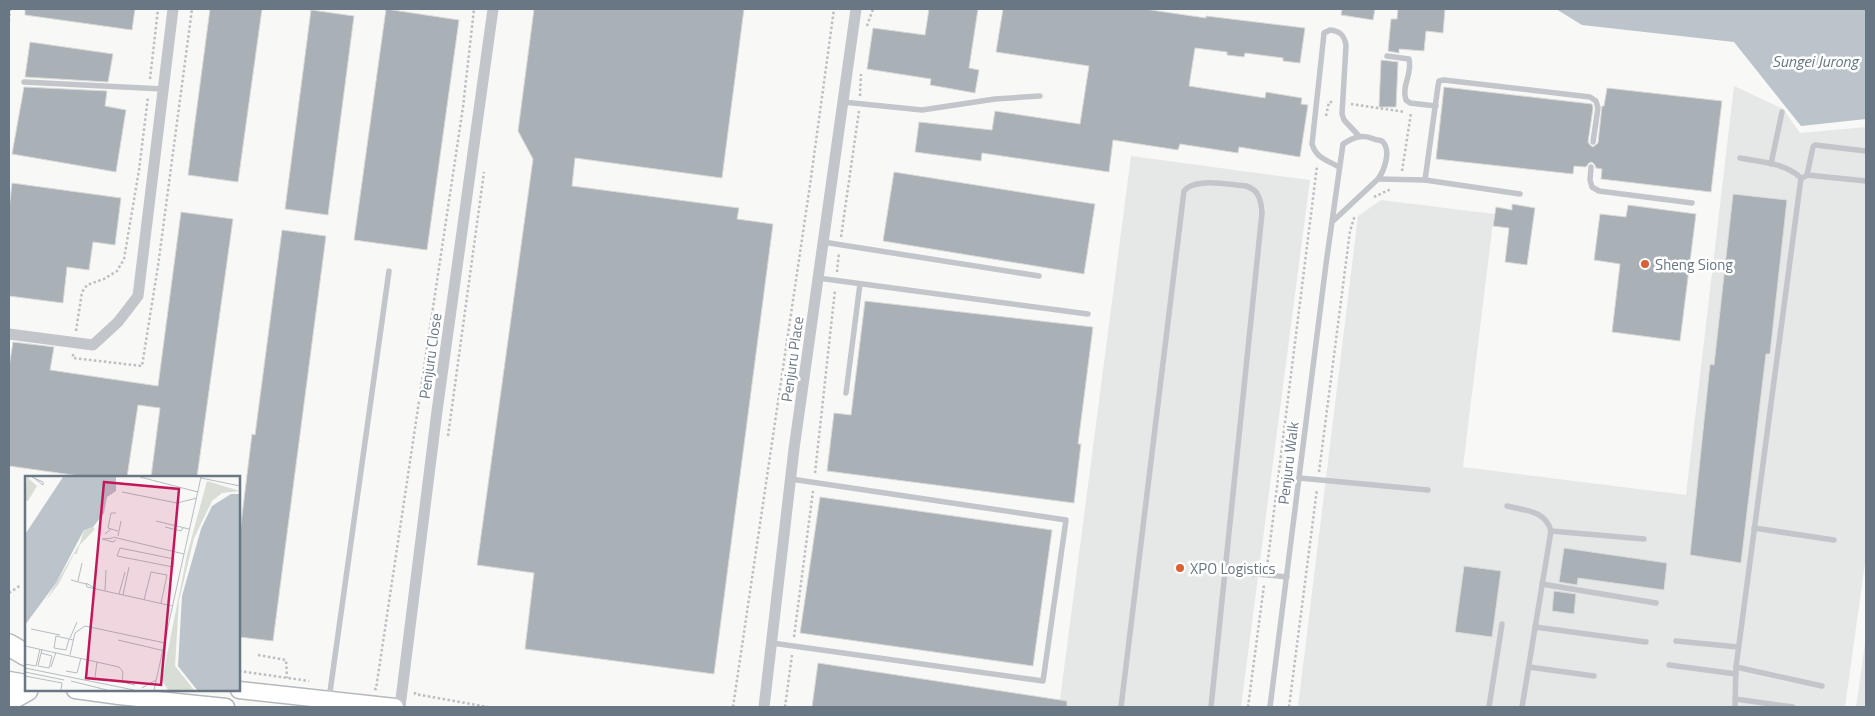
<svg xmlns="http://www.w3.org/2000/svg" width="1875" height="716" viewBox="0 0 1875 716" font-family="'Titillium Web',sans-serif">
<rect width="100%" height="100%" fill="#f8f8f6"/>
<g fill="#e6e7e7">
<polygon points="1734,86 1783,109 1800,133 1866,127 1866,556 1845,707 1298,707 1358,216 1381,200 1494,214 1463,467 1686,495"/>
<polygon points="1131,156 1310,180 1241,707 1059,707"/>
<polygon points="1866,637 1866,707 1856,707"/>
</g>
<polygon fill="#bbc4ca" points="1556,9 1866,9 1866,119 1801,126 1734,42 1582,25"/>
<g fill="#a9b0b6" stroke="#dadad8">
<polygon points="25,9 135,9 132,30 25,15"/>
<polygon points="210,9 262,9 238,182 188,175"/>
<polygon points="386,9 459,20 427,250 354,240"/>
<polygon points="534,9 744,9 722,178 575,158 572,186 739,208 737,219 773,224 714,674 525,649 534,573 477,565 533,159 518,131"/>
<polygon points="929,9 978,9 969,68 979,70 975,93 930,85 931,79 867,69 873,28 925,35"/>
<polygon points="1003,9 1144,9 1206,18 1206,16 1305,28 1300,63 1283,61 1283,58 1245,53 1244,57 1227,55 1227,52 1195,48 1189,86 1265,98 1266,92 1302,98 1301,104 1308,105 1300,157 1239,147 1238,153 1180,144 1178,150 1113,140 1109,172 982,153 981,161 915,152 919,122 992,130 995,111 1080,124 1089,66 996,52"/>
<polygon points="1342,9 1375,9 1373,20 1341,15"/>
<polygon points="1398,9 1445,9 1443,33 1426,31 1424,51 1399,49 1399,53 1388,51 1391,19 1397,19"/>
<polygon points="311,10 354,16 328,215 285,209"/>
<polygon points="30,42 113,54 108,82 25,77"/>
<polygon points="1381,60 1398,62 1396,107 1379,107"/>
<polygon points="24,87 107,91 105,106 126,110 116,172 12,154"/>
<polygon points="1444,87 1592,104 1593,108 1588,142 1590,145 1593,147 1598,143 1602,106 1604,106 1607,88 1722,101 1711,192 1601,179 1602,169 1596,168 1595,165 1592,162 1589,163 1586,167 1574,166 1573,174 1436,159"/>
<polygon points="894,172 1095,204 1084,274 883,241"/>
<polygon points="12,183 121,198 115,245 93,242 89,270 67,267 63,303 9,296 9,210"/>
<polygon points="1733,194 1787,200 1770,354 1766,354 1741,563 1690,555 1710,364 1714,365"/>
<polygon points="1512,204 1535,208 1527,265 1505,262 1509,228 1493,226 1496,207 1512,210"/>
<polygon points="1628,205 1696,214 1680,341 1612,332 1620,264 1594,260 1600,214 1626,217"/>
<polygon points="181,212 233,219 197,477 151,477 160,408 138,405 127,477 87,477 9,466 9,367 13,342 54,347 50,370 158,386"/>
<polygon points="282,230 326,236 273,641 239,637 239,540 252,434 255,435"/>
<polygon points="865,301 1093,327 1078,444 1081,444 1074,503 827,471 834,413 851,415"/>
<polygon points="820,497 1052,530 1033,666 800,633"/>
<polygon points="1564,548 1667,563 1664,590 1578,578 1577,585 1559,582"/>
<polygon points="1464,566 1501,571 1492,637 1455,632"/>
<polygon points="1554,591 1576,594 1574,614 1552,611"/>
<polygon points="818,663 1067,701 1067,707 812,707"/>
</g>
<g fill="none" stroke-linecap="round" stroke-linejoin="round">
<defs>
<g id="secondary">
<polyline points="9,680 26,683"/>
<polyline points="75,690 119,696 226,707"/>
<polyline points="239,690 395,707"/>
</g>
<g id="highway">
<polyline points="9,645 26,655"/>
<polyline points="9,700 27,690"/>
</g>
</defs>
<use href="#secondary" stroke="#b4b9be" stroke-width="19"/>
<use href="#highway" stroke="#b5b8bc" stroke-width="24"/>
<g stroke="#bcbec1" stroke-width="2.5" stroke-dasharray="2.5 2.5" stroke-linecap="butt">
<polyline points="9,21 10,9"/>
<polyline points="867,26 873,9"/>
<polyline points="150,79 158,9"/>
<polyline points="860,96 861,74"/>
<polyline points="1351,104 1405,112"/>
<polyline points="1326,116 1329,102 1333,102"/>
<polyline points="1402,171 1411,113"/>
<polyline points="1374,197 1391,189"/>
<polyline points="841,237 859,111"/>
<polyline points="837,272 839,252"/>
<polyline points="76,331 82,292 87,285 104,279 117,271 124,259 139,170 148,97"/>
<polyline points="73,354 73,358 142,366 158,266 192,9"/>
<polyline points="448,436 484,172"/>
<polyline points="1319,472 1350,231 1355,215"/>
<polyline points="815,473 835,290"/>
<polyline points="1267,567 1317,166"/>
<polyline points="9,593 21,585"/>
<polyline points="794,637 813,491"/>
<polyline points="258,655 286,660 287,678"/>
<polyline points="239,671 309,681"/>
<polyline points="374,689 376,689 463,107 474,9"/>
<polyline points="415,692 415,694 488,707"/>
<polyline points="733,707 810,185 834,9"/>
<polyline points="785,707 792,655"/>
<polyline points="1248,707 1264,585"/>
<polyline points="1289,707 1317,489"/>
</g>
<g stroke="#c2c5c9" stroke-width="5.5">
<path d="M1387,56L1409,59C1413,73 1401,86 1406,100L1410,103L1436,106"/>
<polyline points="24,82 163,89"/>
<polyline points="843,102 922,110 995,99 1040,96"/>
<path d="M1740,158C1761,162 1785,163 1801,178"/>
<polyline points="1771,164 1782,112"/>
<path d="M1339,167C1327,160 1316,158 1312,144L1323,43L1324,33L1330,30C1340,31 1344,35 1346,45L1342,114L1344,120L1359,136"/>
<polyline points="1591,167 1590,180 1592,187 1599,191 1692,203"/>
<polyline points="1807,175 1813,147 1815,145 1866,151"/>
<polyline points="1804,177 1807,175 1866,181"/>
<polyline points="1378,179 1425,180 1520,194"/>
<polyline points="1425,180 1438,86 1439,81 1444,80 1590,97 1596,101 1598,108 1593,142"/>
<polyline points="823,242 1039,276"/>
<polyline points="818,278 1088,314"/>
<polyline points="846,393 860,284"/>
<polyline points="1299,478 1428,490"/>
<path d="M1507,506C1526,511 1545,510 1551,531L1522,707"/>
<polyline points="1754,528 1834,540"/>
<polyline points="1551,531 1644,539"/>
<polyline points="1225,571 1287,577"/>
<polyline points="1542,584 1656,603"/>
<polyline points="1535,627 1646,642"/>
<polyline points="1676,641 1738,647"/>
<polyline points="772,643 1043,681 1066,520 791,479"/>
<polyline points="1669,665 1736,674"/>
<polyline points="1529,667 1594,676"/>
<polyline points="1736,667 1822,686"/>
<polyline points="329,699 389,271"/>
<polyline points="1735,699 1793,707"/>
<path d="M1121,707L1184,191C1194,177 1230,185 1246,186C1259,190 1261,200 1262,213L1211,707"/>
<path d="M1270,707L1326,264L1343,144C1354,137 1362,134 1374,139C1376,140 1379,140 1382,141C1392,150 1384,171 1378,179L1332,222"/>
<polyline points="1489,707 1502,624"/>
<polyline points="1735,707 1736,667 1801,178"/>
</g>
<g stroke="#c2c5c9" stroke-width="11">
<polyline points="9,334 93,345 118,322 138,296 173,9"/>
<polyline points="400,707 437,411 493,9"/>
<polyline points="764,707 794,449 856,9"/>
</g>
<use href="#secondary" stroke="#fff" stroke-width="16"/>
<use href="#highway" stroke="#fff" stroke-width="21"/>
</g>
<g fill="#da6134" stroke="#fff" stroke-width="2">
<circle cx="1645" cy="264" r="5"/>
<circle cx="1180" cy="568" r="5"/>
</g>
<g text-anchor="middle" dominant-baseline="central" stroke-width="5" stroke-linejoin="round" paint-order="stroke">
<g font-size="15" fill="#697785" stroke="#fff" text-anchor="start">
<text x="1655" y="264">Sheng Siong</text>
<text x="1190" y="568">XPO Logistics</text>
</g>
<g font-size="15" fill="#697785" stroke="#fff">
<text transform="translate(430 356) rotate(-82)">Penjuru Close</text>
<text transform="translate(792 359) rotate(-82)">Penjuru Place</text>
<text transform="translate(1288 463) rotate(-83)">Penjuru Walk</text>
</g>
<g font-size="16" font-style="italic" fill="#657880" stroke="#fff">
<text x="1815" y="61">Sungei Jurong</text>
</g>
</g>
<g transform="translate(25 476)">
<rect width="215" height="215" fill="#f8f8f6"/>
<path d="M2,1L12,10L3,25L0,24ZM182,5L215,15L197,17L187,25L169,62L154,125L150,190L169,214H143L137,204L162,79ZM68,51L70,53L54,70L52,78H49L33,109L21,124L55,67L59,54Z" fill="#d8ddd5"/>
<path d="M38,1H91V15L82,21L79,37L68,51L59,54L31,107L0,149L1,57ZM206,18H215V214H172L153,190L157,120L176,53L187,30Z" fill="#bbc4ca"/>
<path fill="none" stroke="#b6bcc2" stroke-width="1" d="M7,1L18,6V9L9,2M115,1L173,16M176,2L215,10M97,16L152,27L172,22M131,45L164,53M140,51L156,55L158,52M86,53L83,52L86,37H91M80,58L86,53L93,55M93,60L96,45M88,61L159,78M88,62L77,63L88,66L91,64M95,72L149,83L148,91L92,80ZM46,104L61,108M53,105L57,87M71,113L61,107L62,111L116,123L147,130M80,115L81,94M94,118L100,96M98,119L104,91M119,124L126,96L142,99L136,127M6,153L35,159M45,162L52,146M44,163L41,174L29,172L31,160L44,163L48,164M93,164L140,175M0,170L94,191L98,196L97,206L110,209M16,177L27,180L24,192L13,190L17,173M45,179L50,157L60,150L140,167M0,188L11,190L15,173M26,191L31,176M0,192L109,214M41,195L52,197L56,182M0,196L39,204M0,200L37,207L36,214M70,201L72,186M46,205L82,214M117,212L131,204M129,214L176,1"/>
<path fill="#c2185b" fill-opacity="0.15" stroke="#c2185b" stroke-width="2.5" d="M79,6L154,13L136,209L61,202Z"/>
<rect width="215" height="215" fill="none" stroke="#697785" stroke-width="2.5"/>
</g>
<rect width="1875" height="716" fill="none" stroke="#697785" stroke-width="20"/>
</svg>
